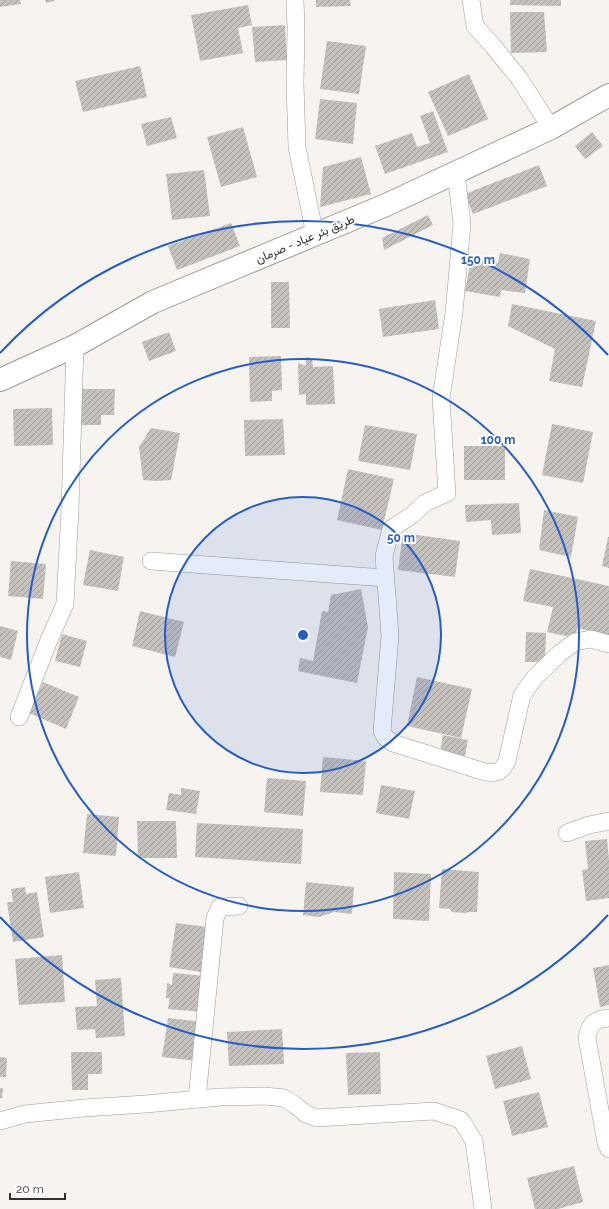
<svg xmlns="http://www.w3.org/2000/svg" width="609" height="1209" viewBox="0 0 609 1209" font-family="Raleway,Vazirmatn,sans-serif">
<defs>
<pattern id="building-hatch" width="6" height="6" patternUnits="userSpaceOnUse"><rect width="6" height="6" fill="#c6c2bd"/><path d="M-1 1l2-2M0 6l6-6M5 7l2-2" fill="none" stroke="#a19e9a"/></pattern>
</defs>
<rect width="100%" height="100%" fill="#f7f4ef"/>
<g fill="url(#building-hatch)">
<polygon points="0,0 20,0 21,4 0,7"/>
<polygon points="45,0 54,0 54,1 46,3"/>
<polygon points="316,0 350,0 351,6 316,7"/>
<polygon points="510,0 561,0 561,6 510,5"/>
<polygon points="248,5 252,25 238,28 243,53 200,61 191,15"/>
<polygon points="510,12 544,12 547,52 511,53"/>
<polygon points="285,25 287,60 255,62 252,27"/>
<polygon points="327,41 366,46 359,94 320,89"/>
<polygon points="140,66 147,97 83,112 75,81"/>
<polygon points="469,74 488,119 448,136 428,92"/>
<polygon points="320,99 357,103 353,144 315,139"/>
<polygon points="433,111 448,152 385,174 375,146 412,133 417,147 430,143 420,116"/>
<polygon points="171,117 177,138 147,146 141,124"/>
<polygon points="243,127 257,177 221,187 207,137"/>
<polygon points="592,132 603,146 585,159 575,146"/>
<polygon points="361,157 371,194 320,207 323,167"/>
<polygon points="539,165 547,186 473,214 465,194"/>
<polygon points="204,170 210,216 172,220 166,174"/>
<polygon points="428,215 433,225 384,250 382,238"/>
<polygon points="231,223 240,246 177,270 168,246"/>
<polygon points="500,253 530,259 525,293 501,290 500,297 465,291 471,259 498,263"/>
<polygon points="271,282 289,282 290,328 271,328"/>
<polygon points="435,300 439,329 383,337 379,309"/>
<polygon points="512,304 596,321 582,387 549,381 555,349 508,326"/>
<polygon points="169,332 176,351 149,361 142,342"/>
<polygon points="281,356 282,390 272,391 272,401 250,402 249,357"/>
<polygon points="306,357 312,358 313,367 333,366 335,404 306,405 306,394 299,395 298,363 306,366"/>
<polygon points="78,389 115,389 114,415 101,415 101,425 78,425"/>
<polygon points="52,408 53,445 14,446 13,409"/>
<polygon points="283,419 285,455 245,456 244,420"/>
<polygon points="552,424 593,432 583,483 542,475"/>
<polygon points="365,425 417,434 410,470 358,461"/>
<polygon points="151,428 180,433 171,480 157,481 143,480 139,447"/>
<rect x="464" y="446" width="41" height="34"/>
<polygon points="348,469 394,479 382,530 337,520"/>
<polygon points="519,503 521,533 492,535 491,520 466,522 465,505"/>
<polygon points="544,510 578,517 571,557 539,550"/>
<polygon points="403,533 460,541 455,577 398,570"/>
<polygon points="608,537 609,537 609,568 602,566"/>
<polygon points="90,550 124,557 118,591 83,585"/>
<polygon points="11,561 46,564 43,599 8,596"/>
<polygon points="530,569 609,586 609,635 577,628 575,638 547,632 553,607 523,601"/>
<polygon points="361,589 368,627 357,683 298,671 300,658 313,661 322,611 328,612 331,595"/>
<polygon points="140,611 184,622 175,657 132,646"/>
<polygon points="0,626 18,631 11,660 0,657"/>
<polygon points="526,632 546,633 545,662 525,662"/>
<polygon points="62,634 87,641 80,667 55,661"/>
<polygon points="417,677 472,689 461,738 407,726"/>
<polygon points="43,682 79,697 66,729 29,713"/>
<polygon points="443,735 468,740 465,756 440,751"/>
<polygon points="323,757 366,761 363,795 320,792"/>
<polygon points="267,778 306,781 303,816 264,812"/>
<polygon points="381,785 415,791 409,819 376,813"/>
<polygon points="181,788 200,791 196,814 166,810 169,793 181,795"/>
<polygon points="87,814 119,817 116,856 83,853"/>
<polygon points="137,821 176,821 177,858 138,858"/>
<polygon points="197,823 303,829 301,864 195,857"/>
<polygon points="607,839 609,859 609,898 586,901 582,870 588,869 585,841"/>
<polygon points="442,869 479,872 477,912 468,912 466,913 452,912 450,909 439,908"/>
<polygon points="79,872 84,908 50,913 45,877"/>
<polygon points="394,872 431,874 429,921 393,919"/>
<polygon points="306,882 354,887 352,914 334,912 319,917 303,915"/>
<polygon points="25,887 26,894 37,892 44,937 13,942 7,902 13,902 11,889"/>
<polygon points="176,923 208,927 201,972 169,967"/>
<polygon points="62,955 65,1002 19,1005 15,959"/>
<polygon points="609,965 609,1005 600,1007 593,968"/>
<polygon points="173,973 206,976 203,1012 168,1009 170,998 166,998 167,983 172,985"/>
<polygon points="121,978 125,1036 96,1038 95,1029 77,1030 75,1007 97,1006 95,980"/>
<polygon points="168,1018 203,1022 197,1061 162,1057"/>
<polygon points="282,1029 284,1064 229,1066 227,1032"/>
<polygon points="522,1046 531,1079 495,1089 486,1056"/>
<polygon points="71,1052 102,1052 102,1074 88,1074 88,1090 72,1090"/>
<polygon points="380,1052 381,1094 348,1095 346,1053"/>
<polygon points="0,1057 7,1058 6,1077 0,1077"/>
<polygon points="0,1088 3,1088 2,1098 0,1098"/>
<polygon points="539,1092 548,1127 512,1136 503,1101"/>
<polygon points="574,1166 583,1202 558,1209 535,1209 527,1178"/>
</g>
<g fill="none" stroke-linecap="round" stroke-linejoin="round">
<defs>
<g id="street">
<polyline points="295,0 296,29 295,83 297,147 315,235"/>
<polyline points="471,0 475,26 493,46 519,78 551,128"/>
<path d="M456,173L462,224L454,313L441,398L447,493L425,503L412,515L391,529L384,556L390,636L382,731L385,737L393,743L485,772C498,773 500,774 507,761L522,695L535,677L559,654L575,642L591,639L609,644"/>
<polyline points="151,561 385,578"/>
<polyline points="19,717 49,640 65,604 70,509 75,346"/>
<polyline points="567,833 589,825 609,821"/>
<path d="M609,1018C595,1019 589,1024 587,1038L606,1143L609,1149"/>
<polyline points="197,1099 215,918 220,907 239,906"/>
<polyline points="0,1121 25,1114 84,1108 146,1104 220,1097 265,1096 284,1098 295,1105 306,1114 317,1118 434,1111 461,1120 474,1141 483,1209"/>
</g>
<polyline id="highway" points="0,380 75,346 153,302 386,205 551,128 609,95"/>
</defs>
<use href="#street" stroke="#9e9b96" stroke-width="18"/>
<use href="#highway" stroke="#9e9b96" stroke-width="24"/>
<use href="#street" stroke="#fff" stroke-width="17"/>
<use href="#highway" stroke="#fff" stroke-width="22"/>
</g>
<circle cx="303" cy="635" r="138" fill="#245dca" fill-opacity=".12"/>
<g fill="none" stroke="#245dca" stroke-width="2">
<circle cx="303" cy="635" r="138"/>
<circle cx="303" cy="635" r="276"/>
<path d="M608 915A414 414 0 0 1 0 917M0 353A414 414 0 0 1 608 355"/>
</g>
<g text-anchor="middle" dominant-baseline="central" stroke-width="4" stroke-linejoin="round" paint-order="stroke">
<g font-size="12" fill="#32312f" stroke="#fff">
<text transform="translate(305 239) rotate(-23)">طريق بئر عياد - صرمان</text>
</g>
</g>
<circle cx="303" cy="635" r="6" fill="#245dca" stroke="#fff" stroke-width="2"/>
<g font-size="12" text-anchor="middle" font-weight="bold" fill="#245dca" stroke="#fff" stroke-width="4" stroke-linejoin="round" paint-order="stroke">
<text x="478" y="264">150 m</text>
<text x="498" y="444">100 m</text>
<text x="401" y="542">50 m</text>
</g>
<path d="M10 1193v6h55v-6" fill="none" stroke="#32312f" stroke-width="2"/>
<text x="16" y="1193" font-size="12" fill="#32312f" stroke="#ffffff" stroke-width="3" paint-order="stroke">20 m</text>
</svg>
